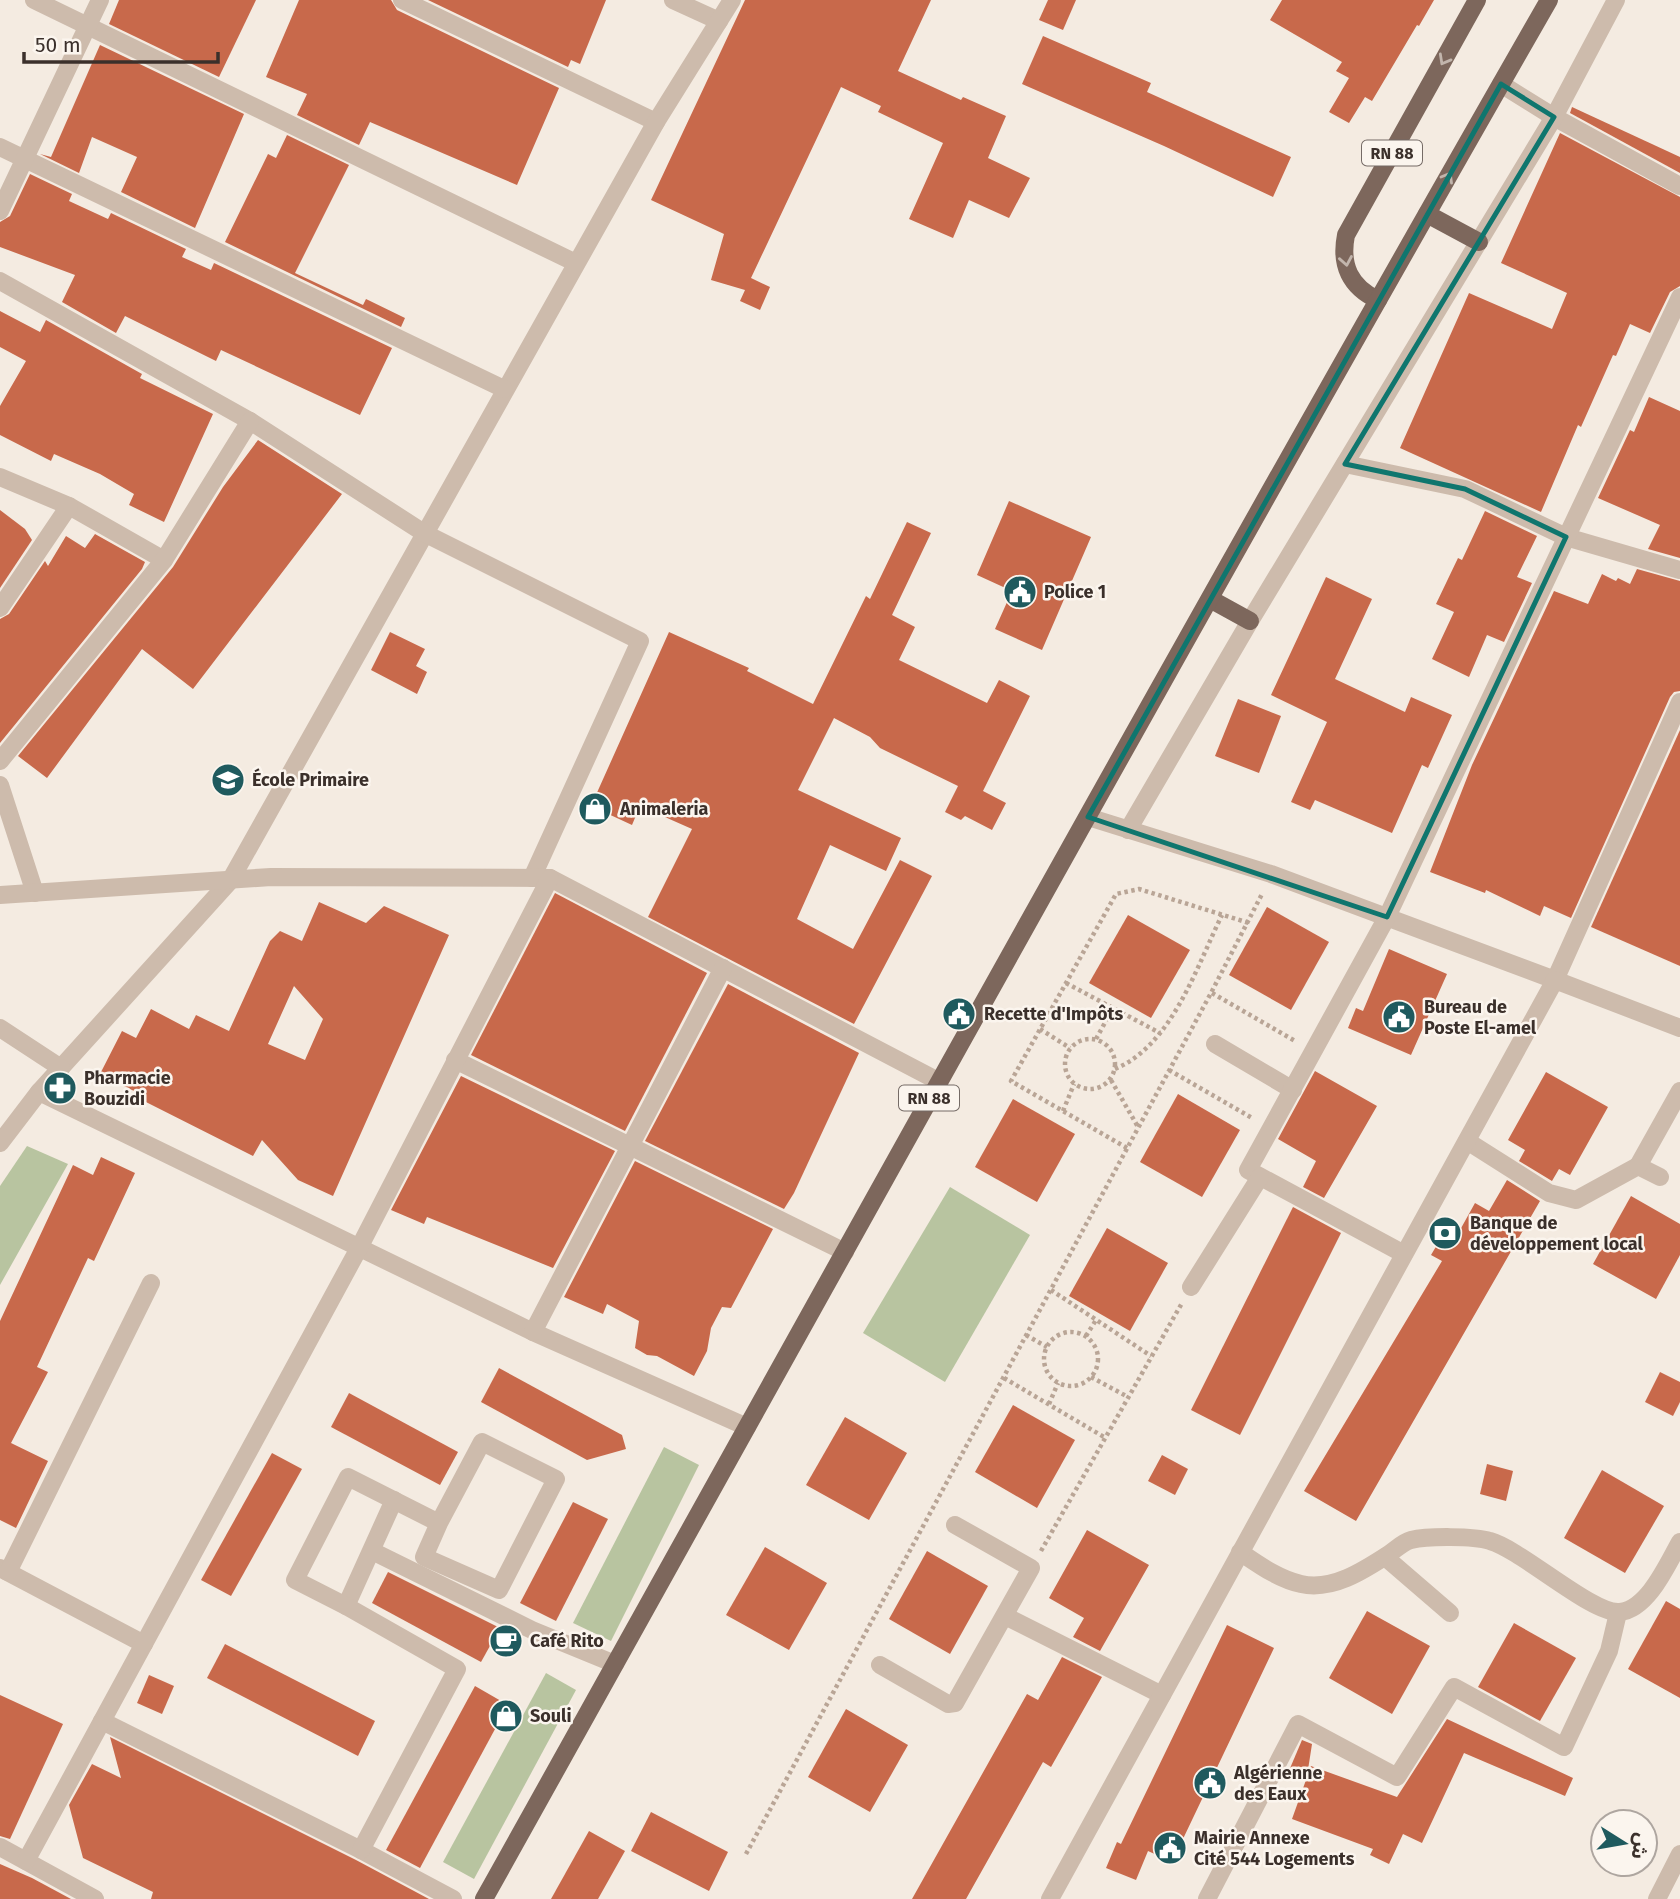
<svg xmlns="http://www.w3.org/2000/svg" width="1680" height="1899" viewBox="0 0 1680 1899" font-family="'Fira Sans','Noto Sans Arabic',sans-serif">
<rect width="100%" height="100%" fill="#f4ebe1"/>
<g fill="#b8c4a0">
<polygon points="27,1146 68,1164 0,1285 0,1186"/>
<polygon points="950,1187 1030,1235 945,1382 863,1333"/>
<polygon points="664,1447 699,1465 611,1641 573,1623"/>
<polygon points="546,1673 576,1690 474,1879 443,1862"/>
</g>
<g fill="#c8694b" fill-rule="evenodd">
<polygon points="119,0 256,0 219,77 109,24"/>
<polygon points="299,0 391,0 397,10 559,88 517,185 370,122 359,145 297,115 307,94 266,77"/>
<polygon points="428,0 606,0 580,64 571,60 568,67"/>
<polygon points="745,0 931,0 898,71 961,100 963,97 1006,116 988,158 1030,178 1009,218 969,200 953,238 909,219 943,143 878,112 881,106 841,87 751,278 770,287 760,310 740,301 745,290 711,280 724,234 651,200"/>
<polygon points="1048,0 1076,0 1063,30 1039,20"/>
<polygon points="1282,0 1434,0 1419,26 1417,25 1372,101 1365,97 1349,123 1329,112 1349,78 1336,71 1342,62 1270,20"/>
<polygon points="1043,36 1151,83 1147,92 1291,157 1273,197 1164,146 1022,84"/>
<polygon points="100,45 244,114 195,228 121,192 137,157 92,137 79,173 40,154 51,157"/>
<polygon points="1572,107 1680,157 1680,173 1570,113"/>
<polygon points="1560,133 1680,197 1680,286 1670,292 1650,333 1630,324 1616,356 1613,355 1581,427 1578,425 1541,512 1400,448 1469,293 1552,329 1567,293 1501,263"/>
<polygon points="287,135 349,165 295,273 363,305 366,299 405,318 401,327 225,242 268,154 276,158"/>
<polygon points="30,174 72,194 69,201 108,219 111,213 186,249 182,257 211,270 214,263 392,348 360,415 221,350 216,361 125,316 116,333 62,302 75,275 0,247 0,222 10,216"/>
<polygon points="0,311 40,332 46,320 142,374 140,378 213,414 164,522 129,505 134,494 100,474 54,454 51,461 0,435 0,406 26,361 0,347"/>
<polygon points="1649,397 1680,411 1680,558 1648,549 1660,525 1598,498 1630,430 1634,432"/>
<polygon points="258,440 342,494 193,689 142,649 47,778 18,756 173,567 223,487"/>
<polygon points="1009,501 1091,537 1042,650 995,629 1012,591 977,575"/>
<polygon points="0,510 25,529 32,540 0,588"/>
<polygon points="1485,511 1537,536 1517,577 1532,583 1504,642 1487,635 1469,677 1432,659 1454,612 1436,604 1458,558 1462,560"/>
<polygon points="907,522 931,533 892,615 915,627 899,660 987,703 999,680 1030,696 983,791 1006,803 992,830 965,816 961,820 945,812 958,786 880,748 870,737 834,718 798,790 901,838 886,871 830,845 797,919 853,949 900,860 932,876 854,1024 648,917 692,829 640,806 632,825 591,806 669,632 749,668 747,671 813,704 866,596 870,599"/>
<polygon points="95,534 145,562 142,569 0,743 0,619 9,614 45,561 48,566 66,536 85,548"/>
<polygon points="1637,569 1680,581 1680,691 1674,692 1670,697 1571,918 1544,906 1540,916 1486,890 1485,893 1430,872 1472,765 1554,591 1588,604 1602,574 1616,581 1618,578 1630,584"/>
<polygon points="1326,577 1372,599 1335,679 1405,712 1411,697 1452,715 1428,768 1422,765 1392,833 1315,800 1310,810 1291,802 1327,722 1271,695"/>
<polygon points="390,632 425,649 416,666 427,672 417,694 371,670"/>
<polygon points="1238,699 1281,716 1259,773 1215,756"/>
<polygon points="1680,730 1680,966 1591,927"/>
<polygon points="555,893 707,973 625,1131 471,1055"/>
<path d="M319,902L366,923L384,906L449,935L333,1196L298,1180L262,1140L253,1156L136,1097L138,1093L100,1074L122,1031L136,1038L151,1009L189,1029L196,1015L229,1031L270,941L280,931L302,941ZM294,986L323,1019L305,1060L268,1044Z"/>
<polygon points="1267,907 1329,942 1291,1010 1229,975"/>
<polygon points="1128,915 1190,950 1151,1018 1089,983"/>
<polygon points="1389,949 1447,974 1411,1055 1348,1028 1356,1008 1363,1011"/>
<polygon points="728,984 859,1053 794,1193 784,1209 645,1141"/>
<polygon points="1315,1071 1377,1106 1324,1198 1303,1187 1316,1161 1278,1139"/>
<polygon points="1546,1072 1608,1107 1570,1175 1559,1169 1552,1181 1519,1161 1525,1150 1508,1140"/>
<polygon points="461,1076 615,1151 553,1268 427,1217 424,1224 391,1210"/>
<polygon points="1178,1094 1240,1130 1202,1197 1140,1162"/>
<polygon points="1013,1099 1075,1134 1037,1202 975,1167"/>
<polygon points="101,1157 135,1173 94,1261 88,1258 37,1367 48,1372 11,1443 48,1461 16,1528 0,1520 0,1321 73,1165 93,1175"/>
<polygon points="635,1161 773,1229 731,1308 722,1307 711,1328 707,1351 694,1376 657,1356 647,1355 635,1348 639,1321 607,1304 603,1314 564,1297"/>
<polygon points="1507,1180 1540,1201 1356,1521 1304,1491 1442,1261 1431,1255 1444,1233 1455,1239 1475,1203 1489,1211"/>
<polygon points="1631,1196 1680,1224 1680,1255 1656,1299 1593,1264"/>
<polygon points="1293,1207 1341,1233 1240,1435 1191,1410"/>
<polygon points="1107,1228 1168,1263 1130,1331 1069,1296"/>
<polygon points="499,1368 622,1435 626,1449 587,1460 481,1402"/>
<polygon points="1660,1372 1680,1382 1680,1402 1673,1416 1645,1402"/>
<polygon points="349,1393 458,1452 440,1485 331,1427"/>
<polygon points="1013,1405 1075,1440 1037,1508 975,1472"/>
<polygon points="845,1417 907,1453 869,1520 806,1485"/>
<polygon points="272,1453 302,1469 231,1596 201,1580"/>
<polygon points="1162,1455 1188,1469 1175,1495 1148,1481"/>
<polygon points="1487,1464 1513,1471 1506,1501 1480,1494"/>
<polygon points="1602,1470 1664,1506 1625,1573 1564,1538"/>
<polygon points="573,1502 608,1519 556,1621 520,1603"/>
<polygon points="1087,1530 1149,1565 1100,1651 1073,1637 1084,1618 1049,1598"/>
<polygon points="765,1547 827,1583 789,1650 726,1615"/>
<polygon points="927,1551 988,1586 950,1654 889,1619"/>
<polygon points="388,1572 500,1628 481,1662 372,1603"/>
<polygon points="1666,1601 1680,1609 1680,1698 1628,1669"/>
<polygon points="1367,1611 1430,1646 1392,1714 1329,1678"/>
<polygon points="1514,1623 1576,1658 1540,1721 1478,1687"/>
<polygon points="1227,1625 1274,1648 1172,1862 1148,1851 1136,1880 1106,1868 1117,1842 1121,1844"/>
<polygon points="225,1644 375,1721 358,1756 207,1678"/>
<polygon points="1062,1657 1102,1677 1051,1767 1043,1762 966,1899 912,1899 1027,1694 1038,1700"/>
<polygon points="149,1675 174,1686 162,1714 137,1703"/>
<polygon points="475,1686 508,1705 420,1868 386,1850"/>
<polygon points="0,1695 63,1724 10,1839 0,1836"/>
<polygon points="846,1709 908,1745 870,1812 808,1777"/>
<polygon points="1447,1719 1573,1778 1565,1796 1464,1753 1422,1843 1403,1834 1389,1864 1370,1855 1373,1849 1292,1819 1311,1766 1397,1797"/>
<polygon points="110,1737 356,1860 429,1899 151,1899 153,1892 83,1858 69,1805 92,1764 121,1778"/>
<polygon points="1302,1740 1312,1744 1307,1776 1288,1773"/>
<polygon points="651,1812 728,1852 709,1891 631,1851"/>
<polygon points="589,1831 625,1851 598,1899 551,1899"/>
<polygon points="0,1864 32,1878 71,1899 0,1899"/>
</g>
<g fill="none" stroke-linecap="round" stroke-linejoin="round">
<g stroke="#b9a596" stroke-width="4.5" stroke-dasharray="3.5 3.5" stroke-linecap="butt">
<polyline points="1066,983 1160,1033"/>
<polyline points="1212,993 1295,1041"/>
<polyline points="1040,1029 1070,1048"/>
<circle cx="1090" cy="1064" r="25"/>
<polyline points="1096,1039 1113,1008"/>
<path d="M1115,1069C1172,1045 1196,968 1222,915"/>
<polyline points="1169,1070 1252,1118"/>
<polyline points="1111,1080 1138,1127"/>
<polyline points="1063,1111 1074,1084"/>
<polyline points="1127,1148 1011,1081 1116,894 1139,889 1249,923"/>
<polyline points="1051,1290 1151,1356"/>
<circle cx="1071" cy="1359" r="27"/>
<polyline points="1026,1335 1047,1347"/>
<polyline points="1086,1336 1096,1320"/>
<polyline points="1091,1377 1128,1397"/>
<polyline points="1004,1378 1104,1437"/>
<polyline points="1049,1404 1058,1383"/>
<polyline points="1041,1551 1182,1303"/>
<polyline points="746,1854 1211,993 1262,894"/>
</g>
<g stroke="#cdbbac" stroke-width="18">
<polyline points="34,0 576,263"/>
<polyline points="402,0 656,122"/>
<polyline points="673,0 719,21"/>
<polyline points="732,0 656,122 230,881 39,1092 533,1332 747,1427"/>
<polyline points="1501,84 1554,117 1680,186"/>
<polyline points="0,147 504,389"/>
<polyline points="0,211 100,0"/>
<polyline points="0,281 250,421 424,533 640,641 532,878"/>
<polyline points="1345,464 1465,489 1566,537 1680,570"/>
<polyline points="0,477 69,506 164,560"/>
<polyline points="0,608 69,506"/>
<polyline points="0,761 164,560 250,421"/>
<polyline points="0,785 35,893"/>
<polyline points="1088,817 1271,874 1555,980 1680,702"/>
<polyline points="1128,830 1250,621 1554,117 1616,0"/>
<polyline points="0,895 271,877 550,878 938,1081"/>
<polyline points="0,1028 61,1068"/>
<polyline points="1215,1044 1293,1090"/>
<polyline points="455,1060 845,1252"/>
<polyline points="1467,1141 1549,1193 1576,1200 1638,1166 1660,1177"/>
<polyline points="0,1143 39,1092"/>
<polyline points="1638,1166 1680,1091"/>
<polyline points="1404,1254 1248,1170 1387,917 1680,297"/>
<polyline points="1191,1287 1260,1177"/>
<polyline points="533,1332 723,968"/>
<polyline points="372,1551 532,1630 615,1664"/>
<path d="M1240,1552C1258,1564 1278,1579 1301,1584C1332,1591 1363,1571 1389,1554C1395,1550 1403,1542 1411,1540C1427,1536 1474,1536 1490,1541C1522,1550 1593,1615 1620,1612C1648,1609 1667,1565 1680,1542"/>
<polyline points="1385,1557 1450,1613"/>
<polyline points="0,1568 144,1644"/>
<polyline points="8,1572 151,1283"/>
<polyline points="346,1606 394,1500"/>
<polyline points="1005,1616 1162,1695"/>
<polyline points="880,1665 948,1704 955,1703 1031,1568 955,1525"/>
<polyline points="102,1721 361,1850 453,1899"/>
<polyline points="0,1847 95,1899"/>
<polyline points="361,1850 457,1669 346,1606 295,1580 348,1477 439,1523 482,1442 556,1479 499,1590 424,1557 439,1523"/>
<polyline points="26,1861 359,1248 550,878"/>
<polyline points="1050,1899 1555,980 1680,1028"/>
<polyline points="1207,1899 1298,1724 1397,1777 1454,1687 1564,1747 1609,1651 1618,1613"/>
<polyline points="1657,1899 1680,1854"/>
</g>
<g stroke="#7d675c" stroke-width="18">
<polyline points="1427,214 1479,242"/>
<path d="M1378,300C1350,287 1340,265 1346,235L1477,0"/>
<polyline points="1210,599 1250,621"/>
<path d="M484,1899C838,1265 1188,630 1549,0"/>
</g>
</g>
<defs><path id="oneway-chevron" d="M-2-3.5L2.5 0L-2 3.5" fill="none" stroke-width="1.6" stroke-linecap="round" stroke-linejoin="round" transform="scale(1.75)"/></defs>
<g stroke="#c2b5ac">
<use href="#oneway-chevron" transform="translate(1444 60) rotate(119)"/>
<use href="#oneway-chevron" transform="translate(1448 177) rotate(-60)"/>
<use href="#oneway-chevron" transform="translate(1346 261) rotate(80)"/>
</g>
<path fill="none" stroke="#0f766e" stroke-width="5" stroke-linejoin="round" d="M1501,84L1554,117L1345,464L1465,489L1566,537L1387,917L1088,817Z"/>
<defs>
<symbol id="civic-disc" viewBox="-11 -11 22 22"><circle r="9.5" fill="#1f5a5e" stroke="#fbf5ee"/><path d="M-.6-6.5H3V-4.5H.6V-3L4-1V1h2V6H-6V1h2V-1L-.6-3ZM-1.2 2.5V6h2.4V2.5Z" fill="#fff"/></symbol>
<symbol id="school-disc" viewBox="-11 -11 22 22"><circle r="9.5" fill="#1f5a5e" stroke="#fbf5ee"/><path d="M0-5L7-2L0 1L-7-2ZM-4 1L0 2.5L4 1V4Q0 6-4 4Z" fill="#fff"/></symbol>
<symbol id="shop-disc" viewBox="-11 -11 22 22"><circle r="9.5" fill="#1f5a5e" stroke="#fbf5ee"/><path d="M-5-2.5h2.3a2.7 3.5 0 0 1 5.4 0H5L5.5 6h-11ZM-1.5-2.5h3a1.5 2.3 0 0 0-3 0Z" fill="#fff"/></symbol>
<symbol id="pharmacy-disc" viewBox="-11 -11 22 22"><circle r="9.5" fill="#1f5a5e" stroke="#fbf5ee"/><path d="M-2-6h4v4h4v4h-4v4h-4v-4h-4v-4h4Z" fill="#fff"/></symbol>
<symbol id="bank-disc" viewBox="-11 -11 22 22"><circle r="9.5" fill="#1f5a5e" stroke="#fbf5ee"/><path d="M-6-4H6V4H-6ZM0-2.3a2.3 2.3 0 1 0 0 4.6a2.3 2.3 0 1 0 0-4.6Z" fill="#fff"/></symbol>
<symbol id="cafe-disc" viewBox="-11 -11 22 22"><circle r="9.5" fill="#1f5a5e" stroke="#fbf5ee"/><path d="M-5.5-4.5H6V0H3Q3 3.5 0 3.5H-2.5Q-5.5 3.5-5.5 0ZM3-3.2v2h1.7v-2ZM-6 4.5H4V6H-6Z" fill="#fff"/></symbol>
</defs>
<g fill-rule="evenodd">
<use href="#civic-disc" x="1001" y="573" width="38" height="38"/>
<use href="#school-disc" x="209" y="761" width="38" height="38"/>
<use href="#shop-disc" x="576" y="790" width="38" height="38"/>
<use href="#civic-disc" x="940" y="995" width="38" height="38"/>
<use href="#civic-disc" x="1380" y="998" width="38" height="38"/>
<use href="#pharmacy-disc" x="41" y="1069" width="38" height="38"/>
<use href="#bank-disc" x="1426" y="1214" width="38" height="38"/>
<use href="#cafe-disc" x="487" y="1622" width="38" height="38"/>
<use href="#shop-disc" x="487" y="1697" width="38" height="38"/>
<use href="#civic-disc" x="1191" y="1764" width="38" height="38"/>
<use href="#civic-disc" x="1151" y="1829" width="38" height="38"/>
</g>
<g text-anchor="middle" dominant-baseline="central" stroke-width="5" stroke-linejoin="round" paint-order="stroke">
<g fill="#fbf5ee" stroke="#756b66" stroke-width="2">
<rect x="1362" y="140.5" width="60" height="25" rx="5"/>
<rect x="899" y="1085.5" width="60" height="25" rx="5"/>
</g>
<g font-size="16" font-weight="bold" fill="#3b302b">
<text x="1392" y="153">RN 88</text>
<text x="929" y="1098">RN 88</text>
</g>
<g font-size="18" font-weight="bold" fill="#3b302b" stroke="#fbf5ee" text-anchor="start">
<text x="1044" y="592">Police 1</text>
<text x="252" y="780">École Primaire</text>
<text x="620" y="809">Animaleria</text>
<text x="1424" y="1007">Bureau de<tspan x="1424" dy="21">Poste El-amel</tspan></text>
<text x="984" y="1014">Recette d'Impôts</text>
<text x="84" y="1078">Pharmacie<tspan x="84" dy="21">Bouzidi</tspan></text>
<text x="1470" y="1223">Banque de<tspan x="1470" dy="21">développement local</tspan></text>
<text x="530" y="1641">Café Rito</text>
<text x="530" y="1716">Souli</text>
<text x="1234" y="1773">Algérienne<tspan x="1234" dy="21">des Eaux</tspan></text>
<text x="1194" y="1838">Mairie Annexe<tspan x="1194" dy="21">Cité 544 Logements</tspan></text>
</g>
</g>
<g transform="translate(1624 1843) rotate(101)"><circle r="33" fill="#fbf5ee" stroke="#aea6a0" stroke-width="2"/>
<path d="M0-5L12 26L0 18L-12 26Z" fill="#1f5a5e"/>
<text y="-10" font-size="19" font-weight="bold" text-anchor="middle" fill="#3b302b">ش</text>
</g>
<path d="M24 52v10h194v-10" fill="none" stroke="#3b302b" stroke-width="3.5"/>
<text x="35" y="52" font-size="21" fill="#3b302b" stroke="#fbf5ee" stroke-width="5" paint-order="stroke">50 m</text>
</svg>
